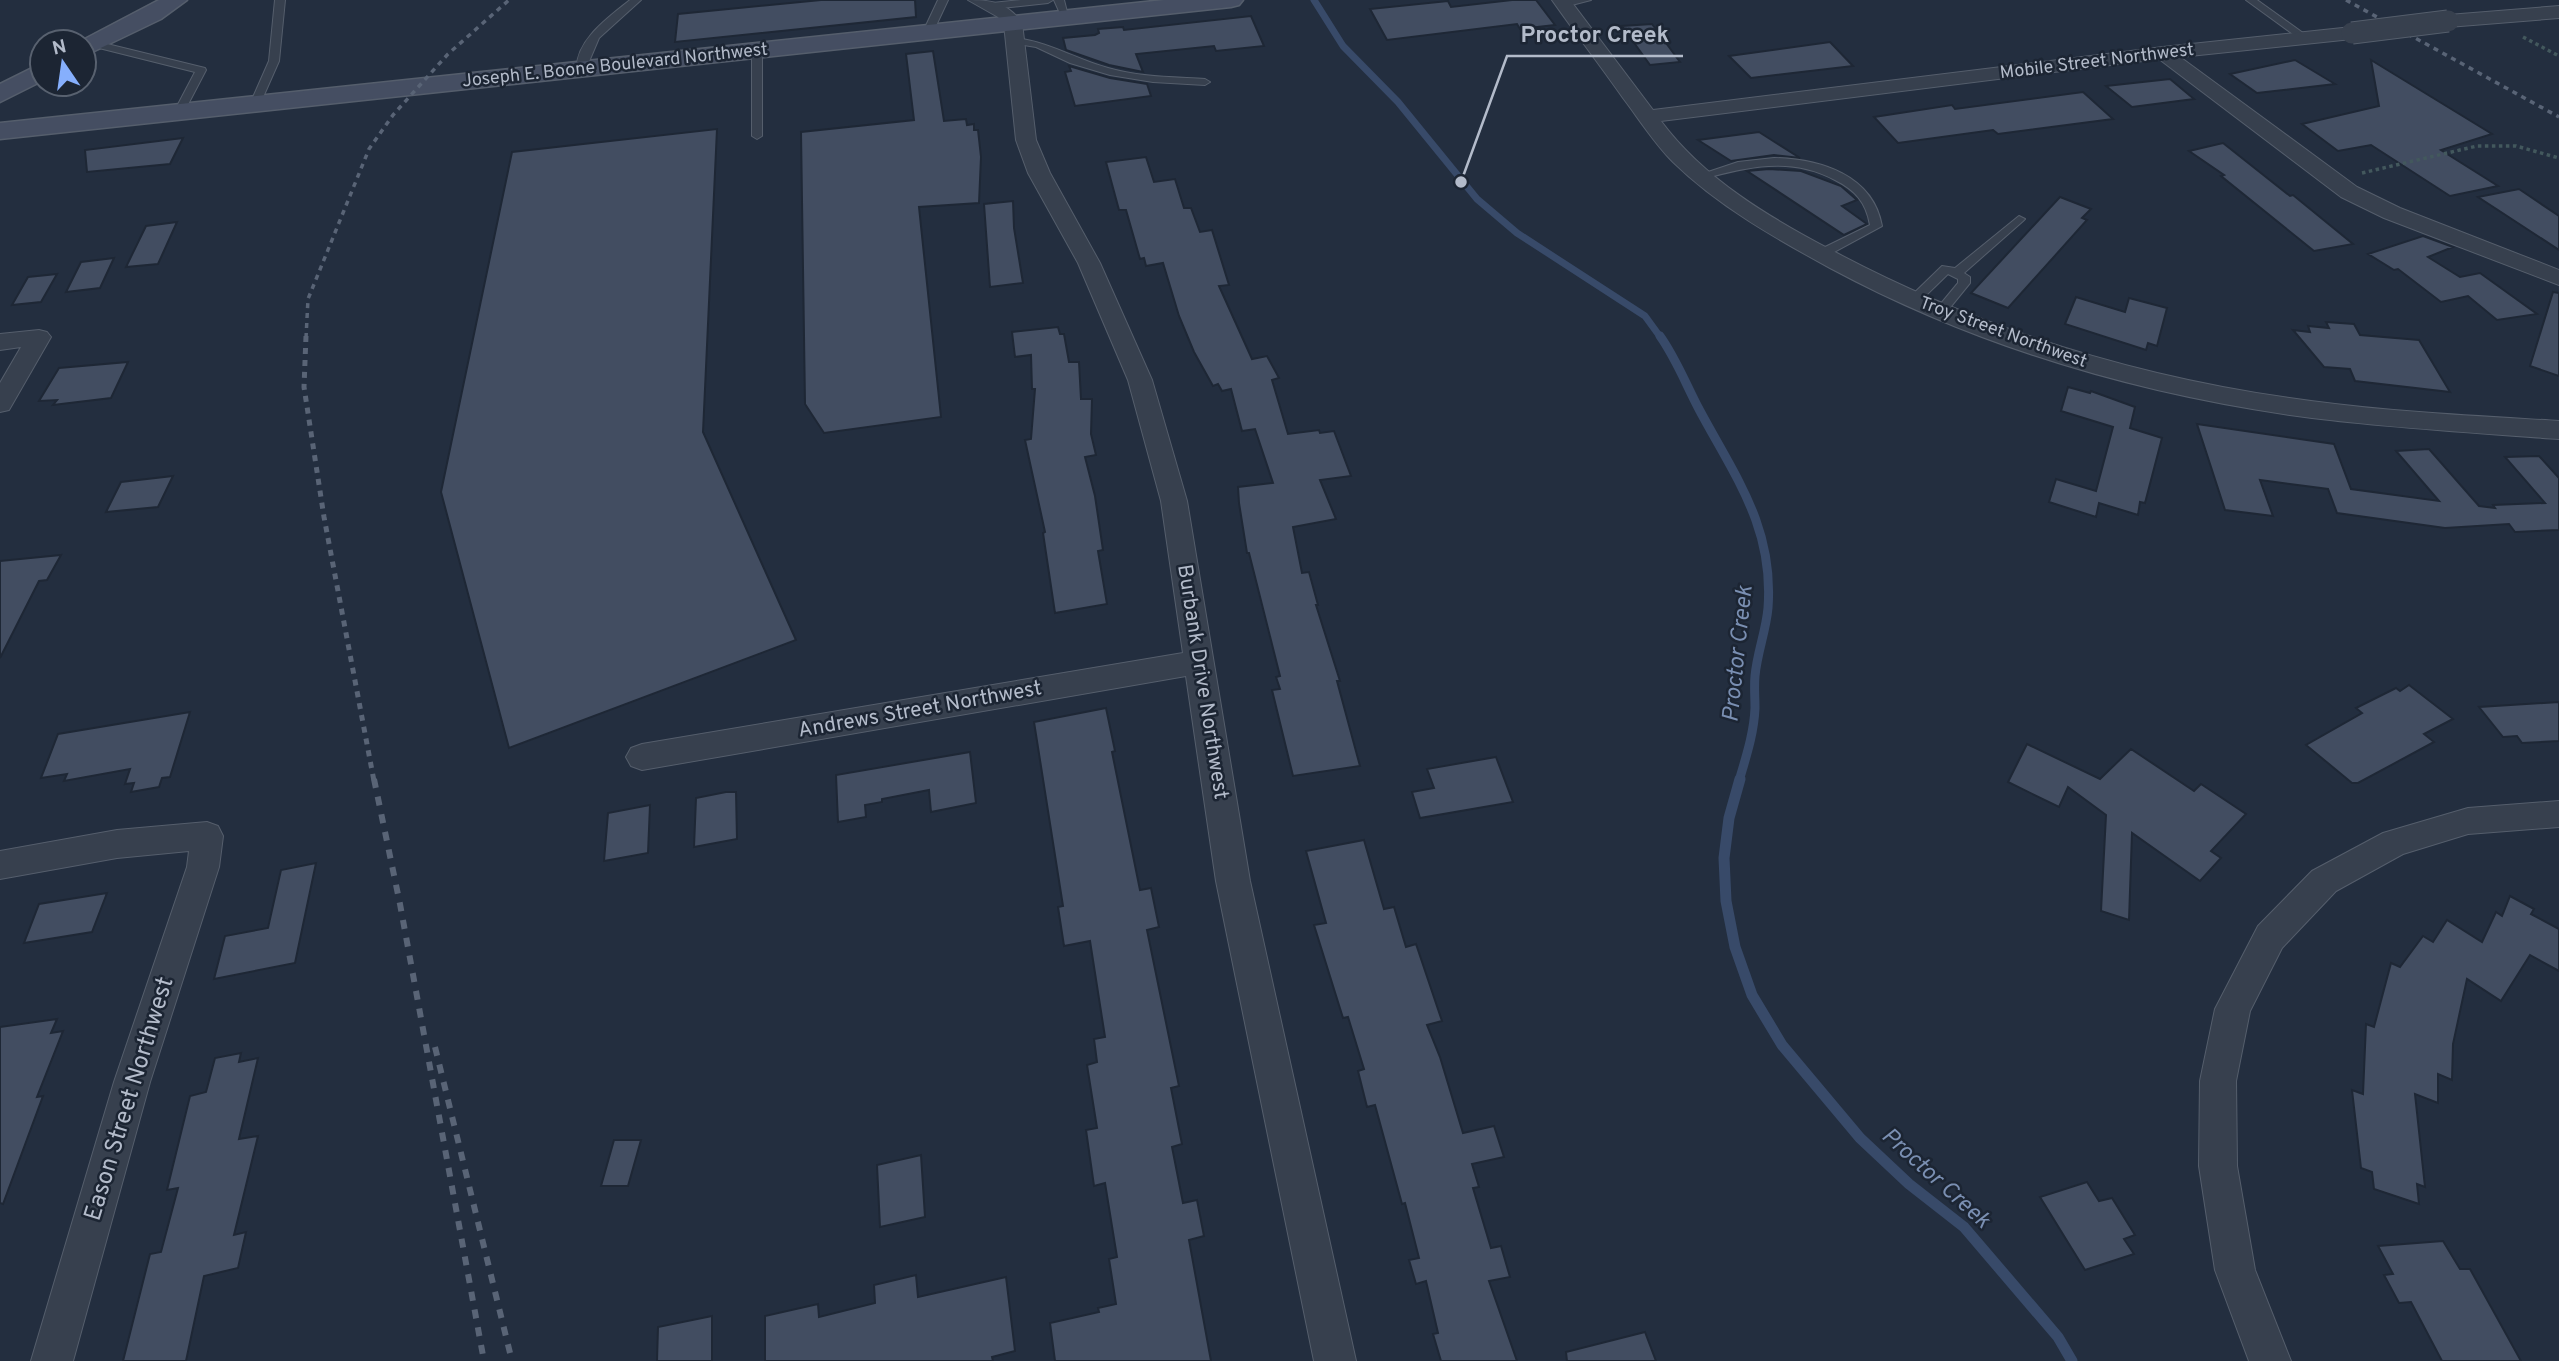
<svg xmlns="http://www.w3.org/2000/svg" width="2559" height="1361" viewBox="0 0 2559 1361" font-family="Overpass,sans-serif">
<rect width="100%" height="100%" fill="#232e3f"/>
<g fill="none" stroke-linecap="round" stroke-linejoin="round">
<polyline stroke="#384a69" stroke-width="7" points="1314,0 1343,46 1398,102 1477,199 1517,233 1645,316 1661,338"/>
<path stroke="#384a69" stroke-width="9" d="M1660,336C1677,360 1686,385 1700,411C1736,478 1774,528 1768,608C1766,631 1757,653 1755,676C1754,687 1755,697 1755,708C1754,733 1746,757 1739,781"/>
<polyline stroke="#384a69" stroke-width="11" points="1740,779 1729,818 1724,858 1726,901 1735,947 1752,995 1782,1045 1860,1138 1909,1184 1964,1227 2058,1337 2072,1361"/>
</g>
<g fill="#424d61" stroke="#1e2735" stroke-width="2">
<polygon points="821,0 915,0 916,17 675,42 678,14"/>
<polygon points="1512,0 1536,0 1555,25 1520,29 1517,24 1387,40 1370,9 1448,1 1451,7"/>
<polygon points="1251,16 1264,46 1216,51 1214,46 1136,54 1143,72 1109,65 1066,50 1063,38 1095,35 1099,33 1098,29 1123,27 1124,30"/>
<polygon points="1652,24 1680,62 1650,65 1622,26"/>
<polygon points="1830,42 1853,66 1751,78 1729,56"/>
<polygon points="933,51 944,121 966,119 967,125 974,124 974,130 978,130 981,157 979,203 919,207 941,417 824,433 805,404 801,132 914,120 906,54"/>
<polygon points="2295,60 2335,84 2257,93 2230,74"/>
<polygon points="2371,60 2492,134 2441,150 2498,186 2450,196 2371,145 2338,151 2302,124 2379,106"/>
<polygon points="1069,66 1110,78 1147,84 1151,96 1075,106 1065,72 1071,71"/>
<polygon points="2170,79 2194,99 2132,107 2106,86"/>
<polygon points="2083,92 2113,119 1998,134 1993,130 1898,143 1874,117 1952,105 1955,109"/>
<polygon points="717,129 703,432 796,640 509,748 441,492 512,152"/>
<polygon points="1759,132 1800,158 1774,155 1731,161 1698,140"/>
<polygon points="183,138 170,164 87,172 85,150"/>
<polygon points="2223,143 2290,196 2293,195 2353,244 2314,251 2221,176 2224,175 2189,151"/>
<polygon points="1146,157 1154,182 1175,179 1184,208 1191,208 1200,232 1212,230 1229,285 1219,286 1252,359 1267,356 1279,378 1272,380 1288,434 1319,430 1320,433 1334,431 1351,476 1320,480 1336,519 1293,527 1302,573 1309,572 1318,605 1316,605 1340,681 1337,681 1360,766 1293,776 1272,690 1280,689 1276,677 1280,676 1249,553 1247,553 1239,503 1238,487 1273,483 1255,429 1242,431 1231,389 1222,391 1218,384 1213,386 1194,352 1179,316 1163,263 1146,266 1144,258 1140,259 1126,210 1119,210 1106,162"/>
<polygon points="1769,169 1801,171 1841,186 1857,200 1842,206 1867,224 1844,235 1747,171"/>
<polygon points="2519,189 2559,216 2559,250 2478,197"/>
<polygon points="2060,197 2091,209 2082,218 2087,220 2008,308 1971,293"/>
<polygon points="1013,201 1014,228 1023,283 990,287 984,204"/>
<polygon points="177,222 158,264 126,267 146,226"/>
<polygon points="2423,236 2453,247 2428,257 2460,277 2480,273 2537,314 2497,320 2468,296 2441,302 2398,269 2394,270 2368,254"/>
<polygon points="114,258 100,288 66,292 81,262"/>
<polygon points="57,274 41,302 12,305 28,277"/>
<polygon points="2553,292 2559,293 2559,376 2530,366"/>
<polygon points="2076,297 2125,312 2129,298 2167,308 2157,346 2148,343 2146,350 2065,324"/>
<polygon points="2326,322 2354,324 2360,335 2419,340 2450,392 2355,381 2350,369 2324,367 2293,330 2310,332 2308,326 2329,328"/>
<polygon points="1058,327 1060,334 1064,334 1069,362 1079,362 1081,399 1092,399 1091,434 1096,455 1085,457 1095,496 1103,550 1098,551 1107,604 1055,613 1043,533 1045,532 1025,440 1031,439 1035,389 1032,389 1031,355 1015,357 1012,332"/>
<polygon points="128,362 111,398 53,405 57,400 39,401 59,368"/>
<polygon points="2068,387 2090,393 2091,391 2135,407 2130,428 2162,438 2145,503 2140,502 2138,515 2099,503 2096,517 2049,502 2056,479 2096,491 2113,427 2061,411"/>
<polygon points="2197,424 2334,444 2351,489 2439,501 2396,451 2429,449 2479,506 2495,508 2493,505 2545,503 2505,457 2539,456 2559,478 2559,530 2515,532 2509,524 2445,528 2337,513 2328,489 2260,480 2273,516 2225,510"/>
<polygon points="173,476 158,507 106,512 121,482"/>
<polygon points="61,555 47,580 39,581 0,658 0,561"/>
<polygon points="2409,685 2453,719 2424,734 2434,742 2358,783 2352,783 2306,745 2362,713 2356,708 2396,688 2400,691"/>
<polygon points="2559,702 2559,741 2522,743 2517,736 2503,737 2479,707"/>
<polygon points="1106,708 1115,751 1112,752 1140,890 1151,888 1159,927 1147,930 1179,1086 1171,1088 1182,1144 1172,1147 1183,1203 1197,1200 1204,1236 1189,1240 1211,1361 1055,1361 1050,1323 1099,1312 1098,1308 1116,1304 1109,1259 1117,1257 1105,1183 1094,1186 1086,1130 1097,1128 1087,1065 1097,1062 1094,1039 1105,1037 1090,941 1064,946 1058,907 1063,906 1034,722"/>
<polygon points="190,712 170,777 162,778 159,787 131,792 134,783 125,784 130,769 64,781 67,774 41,778 58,734"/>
<polygon points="2027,744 2100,779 2131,749 2194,791 2201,784 2246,814 2211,851 2221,858 2200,881 2132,833 2129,920 2101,911 2106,815 2068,787 2059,807 2008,782"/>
<polygon points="970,752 976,803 931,812 929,790 882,799 882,802 865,805 866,817 838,822 836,775"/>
<polygon points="1496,757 1513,802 1420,818 1412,792 1434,788 1427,769"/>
<polygon points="726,792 736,792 737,839 694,847 696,798"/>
<polygon points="650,805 648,853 604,861 608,813"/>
<polygon points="1364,840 1384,909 1394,907 1406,947 1416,944 1442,1021 1427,1025 1440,1057 1463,1133 1494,1126 1504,1157 1472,1164 1479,1187 1473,1188 1491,1248 1501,1246 1510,1277 1489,1281 1517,1361 1441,1361 1433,1334 1438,1333 1426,1281 1416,1284 1409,1260 1419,1258 1405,1203 1402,1204 1375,1105 1367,1107 1358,1071 1364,1069 1348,1017 1343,1018 1314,925 1326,923 1306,851"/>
<polygon points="316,863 295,963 214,979 225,936 268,928 281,870"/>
<polygon points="107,893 92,932 24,943 39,904"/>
<polygon points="2510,896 2534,909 2531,914 2559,929 2559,971 2530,955 2501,1001 2467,979 2453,1044 2452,1080 2438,1074 2438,1103 2415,1094 2425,1187 2417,1184 2419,1204 2374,1189 2372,1172 2361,1168 2352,1090 2363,1094 2366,1024 2374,1027 2391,963 2400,967 2423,936 2433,942 2447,920 2482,942 2496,912 2502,916"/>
<polygon points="57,1019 51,1033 63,1031 37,1097 43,1096 3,1204 0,1203 0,1027"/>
<polygon points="241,1053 239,1062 258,1058 239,1139 258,1136 234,1235 246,1232 238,1268 204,1276 186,1361 123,1361 150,1254 161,1252 178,1188 167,1190 190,1096 206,1092 215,1058"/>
<polygon points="614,1140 641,1140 628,1186 601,1186"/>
<polygon points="921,1155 925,1217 880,1227 877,1165"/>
<polygon points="2087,1182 2099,1201 2112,1198 2135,1235 2124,1239 2134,1254 2085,1270 2040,1197"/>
<polygon points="2443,1241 2460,1269 2470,1269 2521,1361 2442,1361 2411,1302 2399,1303 2384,1275 2393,1274 2378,1246"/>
<polygon points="916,1275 918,1297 1006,1277 1015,1351 992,1357 993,1361 765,1361 765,1316 818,1304 819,1317 875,1303 874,1285"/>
<polygon points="712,1316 712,1361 657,1361 658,1327"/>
<polygon points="1645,1332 1656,1361 1567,1361 1566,1352"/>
</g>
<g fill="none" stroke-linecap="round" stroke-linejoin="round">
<defs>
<g id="lane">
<polygon points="275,0 285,0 279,61 260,104 255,107 250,104 269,61"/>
<path d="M630,0H641L599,38L585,71H577C574,41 609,17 630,0Z"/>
<polygon points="938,0 948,0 933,32 924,34 923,32"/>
<polygon points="1021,0 1053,0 1048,3 992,9 987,6 992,3"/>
<polygon points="1054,0 1064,0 1069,20 1063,20"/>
<polygon points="1570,0 1591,0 1564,7 1559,4"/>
<polygon points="2246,0 2257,0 2310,38 2301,40"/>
<path d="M1015,38C1049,42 1075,59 1108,68C1139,77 1173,77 1205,79L1210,82L1205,85L1153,82L1110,75L1070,63L1036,47L1011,43V39Z"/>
<polygon points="95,41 205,68 206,70 183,114 175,114 174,112 195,72 91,46 90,44"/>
<polygon points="757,48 762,51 762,136 757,139 752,136 752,51"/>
<path d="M1774,158C1820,159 1873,175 1882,226L1825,257H1817V251L1870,225C1866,202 1855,190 1835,180C1790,156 1748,167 1702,179L1696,176L1738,162Z"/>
<polygon points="2019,216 2025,219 2023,221 1964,273 1970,277 1970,283 1944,315 1940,316 1934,312 1958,283 1958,279 1948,274 1917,304 1909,304 1909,298 1942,266 1955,268"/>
</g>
<g id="street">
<path d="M968,0C992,0 1008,3 1022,23L1036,140L1050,173L1100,263L1152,380L1187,501L1250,881L1356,1361H1314L1216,881L1186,676L642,770L631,766L626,757L631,748L642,744L1183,653L1161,501L1128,380L1078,263L1028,173L1016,140L1004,24L998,17Z"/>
<path d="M1552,0H1570L1653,110L2163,47L2352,27L2359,29L2361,33L2359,37L2352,39L2180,57L2357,187L2400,208L2559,270V285L2384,218L2341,197L2159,59L1661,121C1704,179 1770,218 1833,251C1983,331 2143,379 2311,401C2393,412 2476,416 2559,421V439C2477,433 2394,428 2312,418C2144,396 1979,348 1830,268C1775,238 1718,206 1673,162C1654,143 1639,119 1623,98C1600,65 1575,33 1552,0Z"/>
<polygon points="2559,6 2559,18 2448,27 2439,21 2448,15"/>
<polygon points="39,330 47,332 51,337 9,410 0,412 0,383 21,347 0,350 0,334"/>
<polygon points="2559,801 2559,827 2468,834 2403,854 2336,891 2282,948 2250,1011 2236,1081 2237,1166 2255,1270 2291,1361 2249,1361 2215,1270 2199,1166 2200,1081 2215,1009 2258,926 2312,871 2383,833 2468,808"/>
<polygon points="207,822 218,826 223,836 219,867 150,1082 73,1361 31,1361 114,1082 187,867 189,851 117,858 0,879 0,851 117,830"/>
</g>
<g id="secondary">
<polygon points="159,0 187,0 161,19 84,56 84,42 79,42"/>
<polygon points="1164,0 1243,0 1239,5 1231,7 0,139 0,123"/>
<polygon points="42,63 42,81 0,102 0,84"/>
</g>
</defs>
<use href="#lane" stroke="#555e6c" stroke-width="2"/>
<use href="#street" stroke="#555e6c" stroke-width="2"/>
<use href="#secondary" stroke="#555e6c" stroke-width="3"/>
<g stroke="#43585d" stroke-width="3.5" stroke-dasharray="3.5 3.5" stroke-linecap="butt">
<polyline points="2523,37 2559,56"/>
<polyline points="2362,173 2477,146 2516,146 2559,158"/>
</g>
<use href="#lane" fill="#37404e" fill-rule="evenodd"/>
<use href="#street" fill="#37404e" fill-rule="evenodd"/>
<use href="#secondary" fill="#454e62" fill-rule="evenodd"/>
<g stroke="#596476" stroke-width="3.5" stroke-dasharray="5 5" stroke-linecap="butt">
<polyline points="2346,0 2559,117"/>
<polyline points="306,338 308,299 369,149 393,115 448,54 509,0"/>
</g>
<polyline stroke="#596476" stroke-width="5" stroke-dasharray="6 6" stroke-linecap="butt" points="306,336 304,387 324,517 374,781"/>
<g stroke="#596476" stroke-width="6" stroke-dasharray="9 9" stroke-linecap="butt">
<polyline points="374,779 400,904 484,1361"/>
<polyline points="435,1047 512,1361"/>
</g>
<defs>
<polyline id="street-bridge" points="2352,33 2448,21"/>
</defs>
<use href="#street-bridge" stroke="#555e6c" stroke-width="23" stroke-linecap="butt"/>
<use href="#street-bridge" stroke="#37404e" stroke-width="21"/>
</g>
<g text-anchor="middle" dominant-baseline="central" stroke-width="5" stroke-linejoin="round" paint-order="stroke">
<g font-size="18" fill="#b3bbca" stroke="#1c2533">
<text transform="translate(2097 62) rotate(-7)">Mobile Street Northwest</text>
<text transform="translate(615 66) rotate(-6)">Joseph E. Boone Boulevard Northwest</text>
<text transform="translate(2003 333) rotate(20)">Troy Street Northwest</text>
</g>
<g font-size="21" fill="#b3bbca" stroke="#1c2533">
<text transform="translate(1202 682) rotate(81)">Burbank Drive Northwest</text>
<text transform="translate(920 710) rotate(-10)">Andrews Street Northwest</text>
</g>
<g font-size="23" font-style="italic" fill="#7a8fb2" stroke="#1c2533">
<text transform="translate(1739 654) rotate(-84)">Proctor Creek</text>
<text transform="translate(1935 1179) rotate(42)">Proctor Creek</text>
</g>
<g font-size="24" fill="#b3bbca" stroke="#1c2533">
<text transform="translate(130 1099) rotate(-73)">Eason Street Northwest</text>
</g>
</g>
<path fill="none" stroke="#b3bbca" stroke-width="2.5" d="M1461 182L1507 56H1683"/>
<circle fill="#b3bbca" stroke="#1c2533" stroke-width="2.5" cx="1461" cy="182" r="7"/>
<g font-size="23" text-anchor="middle" font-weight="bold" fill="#b3bbca" stroke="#1c2533" stroke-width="5" stroke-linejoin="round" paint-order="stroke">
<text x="1595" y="42">Proctor Creek</text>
</g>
<g transform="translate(63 63) rotate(347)"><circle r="33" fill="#1c2533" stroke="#58616f" stroke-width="2"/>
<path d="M0-5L12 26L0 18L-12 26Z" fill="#86affc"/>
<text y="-10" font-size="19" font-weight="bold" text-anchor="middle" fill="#b3bbca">N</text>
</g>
</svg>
